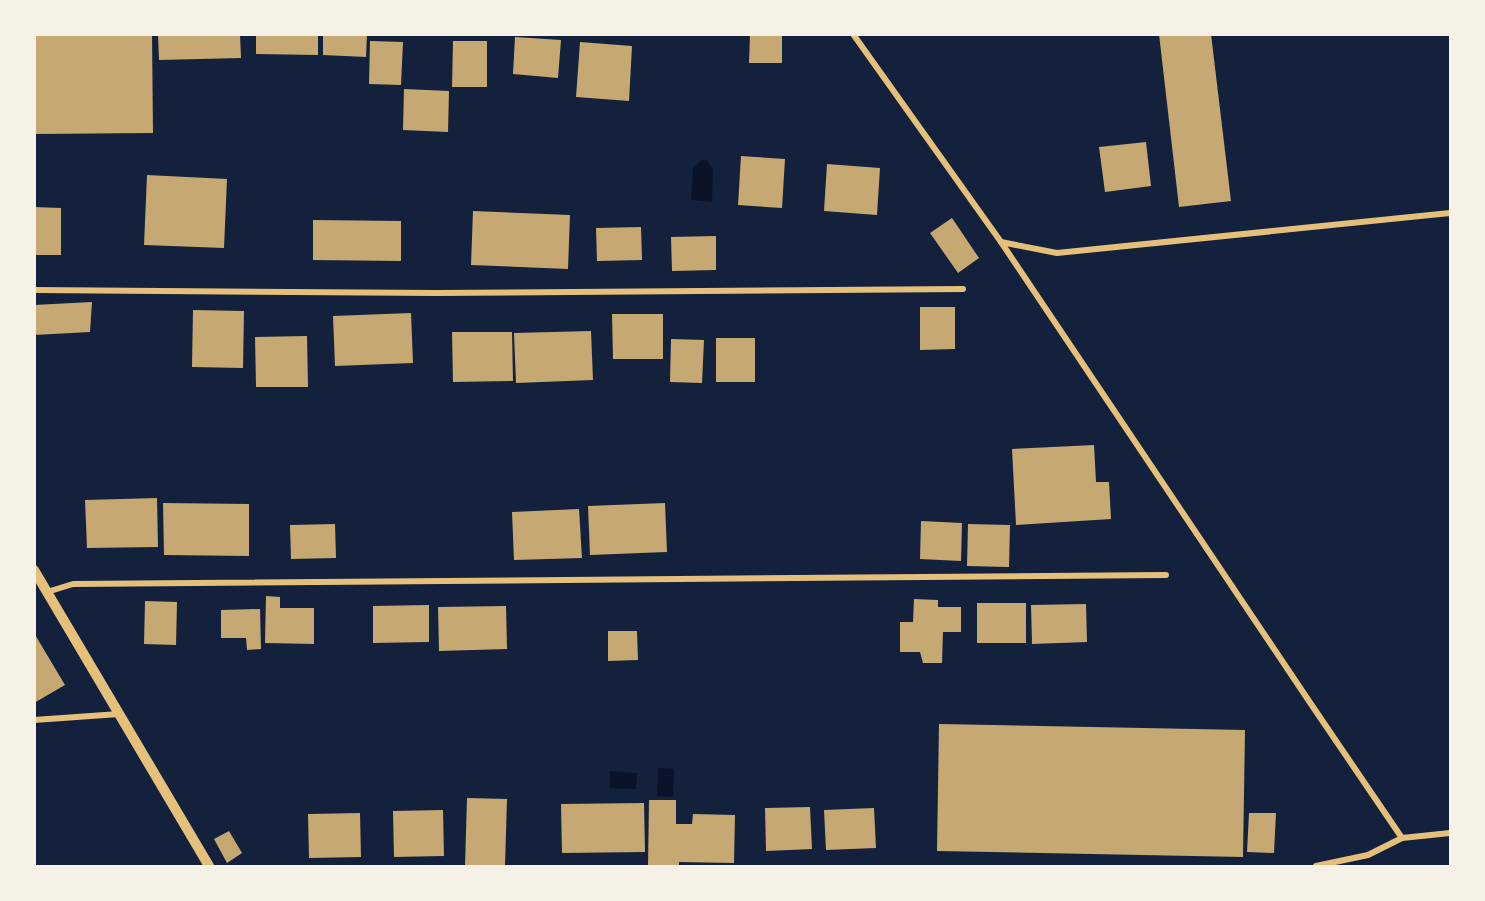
<svg xmlns="http://www.w3.org/2000/svg" width="1485" height="901" viewBox="0 0 1485 901" font-family="'Noto Serif',serif">
<rect width="100%" height="100%" fill="#14213d"/>
<g fill="#0b132b">
<polygon points="701,160 707,160 713,169 712,202 691,200 693,169"/>
<polygon points="658,768 674,769 673,797 657,796"/>
<polygon points="610,771 637,773 636,789 610,788"/>
</g>
<g fill="#c6a872">
<polygon points="34,34 152,34 153,133 34,134"/>
<polygon points="158,34 240,34 241,58 159,60"/>
<polygon points="256,34 318,34 318,55 256,54"/>
<polygon points="323,34 367,34 366,57 323,55"/>
<polygon points="750,34 782,34 782,63 749,63"/>
<polygon points="1159,34 1211,34 1231,201 1179,207"/>
<polygon points="515,37 561,40 558,78 513,74"/>
<polygon points="370,41 403,42 401,85 369,84"/>
<polygon points="453,41 487,41 487,87 452,87"/>
<polygon points="580,42 632,46 629,101 576,97"/>
<polygon points="404,89 449,91 448,132 403,130"/>
<polygon points="1146,142 1151,186 1105,192 1099,147"/>
<polygon points="741,156 785,159 782,208 738,205"/>
<polygon points="827,164 880,168 877,215 824,211"/>
<polygon points="147,175 227,179 224,248 144,245"/>
<polygon points="34,207 61,208 61,255 34,255"/>
<polygon points="473,211 570,215 568,269 471,265"/>
<polygon points="952,218 979,258 958,273 930,233"/>
<polygon points="313,220 401,221 401,261 313,260"/>
<polygon points="641,227 642,260 597,261 596,228"/>
<polygon points="716,236 716,270 672,271 671,237"/>
<polygon points="92,302 90,332 34,335 34,305"/>
<polygon points="920,307 955,307 955,349 920,350"/>
<polygon points="193,310 244,311 243,368 192,367"/>
<polygon points="411,313 413,363 335,366 333,316"/>
<polygon points="612,314 663,314 663,359 613,359"/>
<polygon points="591,331 593,380 516,383 514,333"/>
<polygon points="452,332 512,332 513,381 453,382"/>
<polygon points="307,336 308,387 256,387 255,337"/>
<rect x="716" y="338" width="39" height="44"/>
<polygon points="671,339 704,340 702,383 670,382"/>
<polygon points="1094,445 1096,482 1109,482 1111,519 1016,525 1012,449"/>
<polygon points="157,498 158,547 87,548 85,500"/>
<polygon points="163,503 249,504 249,556 164,555"/>
<polygon points="665,503 667,552 590,555 588,506"/>
<polygon points="579,509 582,558 514,560 512,512"/>
<polygon points="921,521 962,523 961,561 920,559"/>
<polygon points="335,524 336,558 291,559 290,525"/>
<polygon points="968,524 1010,525 1009,567 967,566"/>
<polygon points="266,596 280,597 280,608 314,608 314,644 265,643"/>
<polygon points="914,599 938,600 938,607 961,607 961,632 943,632 942,663 923,663 920,652 900,652 900,622 913,622"/>
<polygon points="145,601 177,602 176,645 144,644"/>
<rect x="977" y="603" width="49" height="40"/>
<polygon points="1086,604 1087,642 1032,644 1031,605"/>
<polygon points="429,605 429,642 373,643 373,606"/>
<polygon points="506,606 507,649 439,651 438,607"/>
<polygon points="260,609 261,649 247,650 246,638 221,638 221,610"/>
<polygon points="608,631 637,631 638,660 608,661"/>
<polygon points="34,633 65,685 34,703"/>
<polygon points="939,724 1245,730 1243,857 937,851"/>
<polygon points="467,798 507,799 505,866 465,866"/>
<polygon points="649,800 676,800 676,824 692,824 693,814 735,815 734,863 679,862 679,866 648,866"/>
<polygon points="644,803 645,852 562,853 561,804"/>
<polygon points="810,807 812,849 766,851 765,808"/>
<polygon points="874,808 876,848 826,850 824,810"/>
<polygon points="443,810 444,856 394,857 393,811"/>
<polygon points="360,813 361,857 309,858 308,814"/>
<polygon points="1249,813 1276,813 1274,853 1247,852"/>
<polygon points="229,831 242,853 227,863 214,839"/>
</g>
<g fill="none" stroke-linecap="round" stroke-linejoin="round">
<g stroke="#e5c07b" stroke-width="6">
<polyline points="853,34 1001,242 1313,707 1402,838"/>
<polyline points="1001,242 1057,253 1450,213"/>
<polyline points="34,290 437,293 963,289"/>
<polyline points="47,592 73,584 1166,575"/>
<polyline points="34,720 119,714"/>
<polyline points="1316,866 1368,855 1402,838 1450,833"/>
</g>
<polyline stroke="#e5c07b" stroke-width="10" points="34,570 209,866"/>
</g>
<rect width="1485" height="901" fill="none" stroke="#f6f1e7" stroke-width="72"/>
</svg>
